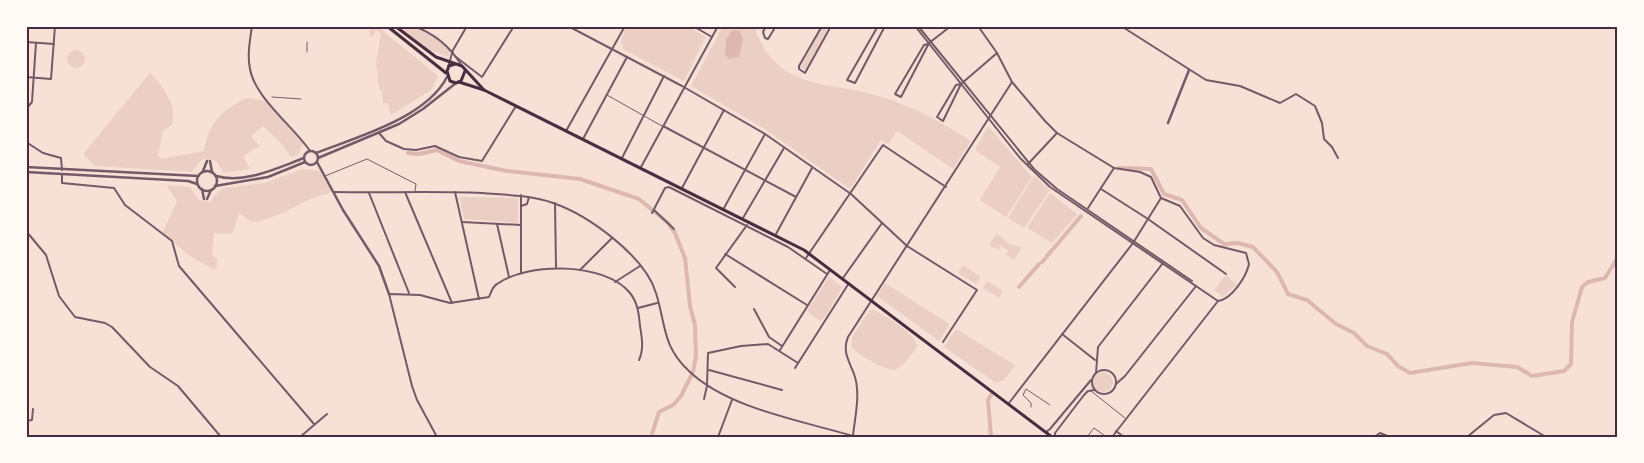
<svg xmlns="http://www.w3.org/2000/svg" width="1644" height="463" viewBox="0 0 1644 463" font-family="'PT Sans Narrow',sans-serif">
<rect width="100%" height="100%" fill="#f7e1d7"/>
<g fill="#ebcfc5">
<polygon points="373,26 377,26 438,76 431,90 391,115 388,103 383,104 382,90 379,90 376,63 381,34 376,30 372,37 370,36 369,30"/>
<path d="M398,26C420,26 434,37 450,51L449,57L429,50Z"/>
<polygon points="627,26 686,26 706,37 684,81 623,49 621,40"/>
<path d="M723,26H754C777,93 826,79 882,97C914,107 943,123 971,141L953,169L897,131L888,144L881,140L850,189L765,129L691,86Z"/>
<polygon points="823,26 829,26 806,70 800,67"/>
<circle cx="76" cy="59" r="9"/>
<path d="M150,73C163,86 178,106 172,125L163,131L158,155L161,159L204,151C208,123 223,109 247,98L266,101L304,144L301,146L299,154L291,157L280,142L263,126L251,136L260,146L243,156L250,169L224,173L215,160L202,159L192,172L95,166L83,154Z"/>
<polygon points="988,126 1032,177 1006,217 980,200 1000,167 975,150"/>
<polygon points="303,169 320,171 332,192 310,199 285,212 258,222 250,221 239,213 232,234 214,233 212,255 218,260 215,270 193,258 162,234 177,201 166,185 190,187 199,200 212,202 212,198 223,188 264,183"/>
<polygon points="1034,176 1050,190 1024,228 1008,218"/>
<polygon points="1050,193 1077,214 1052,243 1027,228"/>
<polygon points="459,197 518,198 518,223 464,219"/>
<polygon points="997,233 1009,244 1022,247 1014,260 1006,255 1009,251 1001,246 999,250 989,245"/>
<polygon points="963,265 981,277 976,284 958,273"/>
<polygon points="1226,275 1237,285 1223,297 1214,290"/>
<polygon points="829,277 842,287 826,316 820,321 807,311"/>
<polygon points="987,281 1003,291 999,298 983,288"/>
<polygon points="885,283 948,323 949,326 939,341 877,296"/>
<path d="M870,310H874C887,318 914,330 917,347L905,363L896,370C886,371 857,355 851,346L853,335Z"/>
<polygon points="955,330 958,330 1015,365 1004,380 996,383 944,347"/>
<circle cx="1103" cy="382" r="10"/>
</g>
<polygon fill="#dcb8b0" points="733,30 740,31 743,39 739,57 729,59 725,55 726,39"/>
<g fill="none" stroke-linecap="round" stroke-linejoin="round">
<g stroke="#dcb8b0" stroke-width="4">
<polyline points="408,153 419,154 437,150 459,161 507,171 580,179 639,199 668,223 675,233 685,258 690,306 695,325 696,356 693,372 681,396 673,405 659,412 651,437"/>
<polyline points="1119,168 1151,169 1164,194 1182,200 1201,228 1224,244 1238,243 1253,247 1277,272 1288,294 1307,300 1336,324 1354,333 1367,346 1387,354 1398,366 1410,373 1472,363 1517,367 1532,376 1564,371 1571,364 1572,322 1582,287 1588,282 1605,278 1618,257"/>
<polyline points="1054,248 1081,216"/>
<polyline points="1047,256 1052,250"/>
<polyline points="1042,262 1045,259"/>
<polyline points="1019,287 1039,264"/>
<polyline points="991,395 988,400 991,437"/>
</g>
<g stroke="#755966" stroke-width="1">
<polyline points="325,176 367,159 416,184 415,191"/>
<polyline points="1031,407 1031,403 1023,395 1026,389 1050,405"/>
<polyline points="1087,437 1094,428 1105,436"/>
</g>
<g stroke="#755966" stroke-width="1">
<polyline points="307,52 307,42"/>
<polyline points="607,95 662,126"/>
<polyline points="272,97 301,99"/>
<polyline points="1091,391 1125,418"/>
</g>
<g stroke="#755966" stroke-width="2">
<path d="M252,26C250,40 247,55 250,69C255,98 294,127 310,151"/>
<path d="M413,26C434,33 451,48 462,66"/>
<polyline points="568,26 682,86 765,134 851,194 907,246 977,290 943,342"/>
<polyline points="693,26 712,37"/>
<polyline points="766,26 763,32 765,38 768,39 776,26"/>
<polyline points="822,26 799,66 799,69 805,73 831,26"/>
<polyline points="878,26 847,80 855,83 885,26"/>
<polyline points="915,26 1020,158 1050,187 1218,301"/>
<polyline points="918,26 1034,169 1057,189 1192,281"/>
<path d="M978,26L997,53L1012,82L1045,121L1057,133L1114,168L1140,172L1151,177L1161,198L1180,206L1203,238L1214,245L1246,253L1249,264C1246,277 1232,299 1218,301"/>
<polyline points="1121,26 1206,80 1240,86 1280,103 1296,94 1315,106 1322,123 1324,139 1332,147 1338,158"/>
<polyline points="1611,26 1618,28"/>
<polyline points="26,42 54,44"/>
<polyline points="928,44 924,45 895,94 901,97 929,43 951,26"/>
<polyline points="456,57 482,77 514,26"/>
<polyline points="448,67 453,50 467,26"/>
<polyline points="26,77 51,79 55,26"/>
<polyline points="961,84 943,121 937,117 956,85 961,84 997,53"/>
<polyline points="26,109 32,102 36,43"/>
<polyline points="663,126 796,197"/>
<polyline points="566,131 625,26"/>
<polyline points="379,133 386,141 404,149 416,150 435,146 459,157 482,161 516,106"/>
<polyline points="583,139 627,57"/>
<polyline points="26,142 43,153 61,158 62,170"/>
<polyline points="622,158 664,76"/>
<polyline points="1028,164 1057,133"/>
<polyline points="641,167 718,26"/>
<polyline points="62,175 62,183 114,188 125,205 172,241 179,266 314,424"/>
<polyline points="682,188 724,110"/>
<polyline points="1101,189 1148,219 1226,274"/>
<path d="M334,192C384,193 433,191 482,193C506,195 530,195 553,203C588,215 645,256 656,293C666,325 662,346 689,371C727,408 802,421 853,436"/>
<polyline points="405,192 452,303"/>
<polyline points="455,192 479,299"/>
<polyline points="369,193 409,293"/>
<polyline points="521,195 521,273"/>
<polyline points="555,203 556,267"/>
<polyline points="521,206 527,204 529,197"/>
<polyline points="724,208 765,134"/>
<polyline points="1088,208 1114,168"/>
<polyline points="654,210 674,229"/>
<polyline points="652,213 665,188 669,187 788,247 827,274"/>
<polyline points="743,218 784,148"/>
<polyline points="462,222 521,225"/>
<polyline points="497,224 509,277"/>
<polyline points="26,231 46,255 59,296 75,317 105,323 112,327 150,367 178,386 221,437"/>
<polyline points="776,234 812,168"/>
<polyline points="725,254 807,305"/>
<polyline points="806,258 883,145 946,187"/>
<polyline points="580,270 612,238"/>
<polyline points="843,278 882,223"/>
<polyline points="615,282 640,266"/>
<polyline points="735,287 716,268 747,225"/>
<polyline points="638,308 657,303"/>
<polyline points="754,309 769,337 782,346"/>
<polyline points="1062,334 1095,360"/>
<polyline points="780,350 830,270"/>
<polyline points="795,368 849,283"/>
<polyline points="709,370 782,390"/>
<circle cx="1104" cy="382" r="12"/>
<polyline points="1096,373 1098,347 1163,263"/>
<polyline points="1116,384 1125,376 1196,286"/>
<polyline points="704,399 707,386 708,353 741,346 768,344 798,363"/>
<polyline points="1009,403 1133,243 1161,198"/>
<polyline points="26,421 32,420 33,409"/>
<polyline points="1116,431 1124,437"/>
<polyline points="1046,432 1050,429 1091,380"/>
<path d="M853,436C855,416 861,393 854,374C849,361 842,351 848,337L1012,82"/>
<polyline points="300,437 327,414"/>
<path d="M437,437L417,400L412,386L389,294L420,295L450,303L489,297C491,292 493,286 497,284C528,262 605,262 630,293C638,303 639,315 640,326C642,338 644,349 639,360"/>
<polyline points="718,437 732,400"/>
<polyline points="1055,437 1055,433 1084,395 1088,391 1095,390"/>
<polyline points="1112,437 1218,301"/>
<polyline points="1374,437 1380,433 1390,437"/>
<polyline points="1467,437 1494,415 1506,413 1546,437"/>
</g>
<g stroke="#755966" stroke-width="2.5">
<polyline points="1168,123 1189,70"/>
<circle cx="311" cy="158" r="7"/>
<path d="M316,153C357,137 426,118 447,77"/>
<polyline points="318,158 399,124 423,109 456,83"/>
<polyline points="210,161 212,172"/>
<polyline points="317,162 343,210 379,266 389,294"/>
<polyline points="26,167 198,176"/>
<polyline points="203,171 207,161"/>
<circle cx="207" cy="181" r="10"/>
<polyline points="26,172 188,181 197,184"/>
<path d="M216,176C245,184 277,168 304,158"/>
<polyline points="215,186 268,177 305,162"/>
<polyline points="202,189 204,199"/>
<polyline points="207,199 211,190"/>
</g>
<g stroke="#4a2c40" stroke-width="3">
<polyline points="387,26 446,73"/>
<polyline points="395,26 436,57 462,66 484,90"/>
<polyline points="455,64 449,66 447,71 450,81 456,83 461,81 465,71"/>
<polyline points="459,82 484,90 804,250 1052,437"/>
</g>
</g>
<rect width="1644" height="463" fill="none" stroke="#fffaf5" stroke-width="55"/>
<rect x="28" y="28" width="1588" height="408" fill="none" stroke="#4a2c40" stroke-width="2"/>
</svg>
